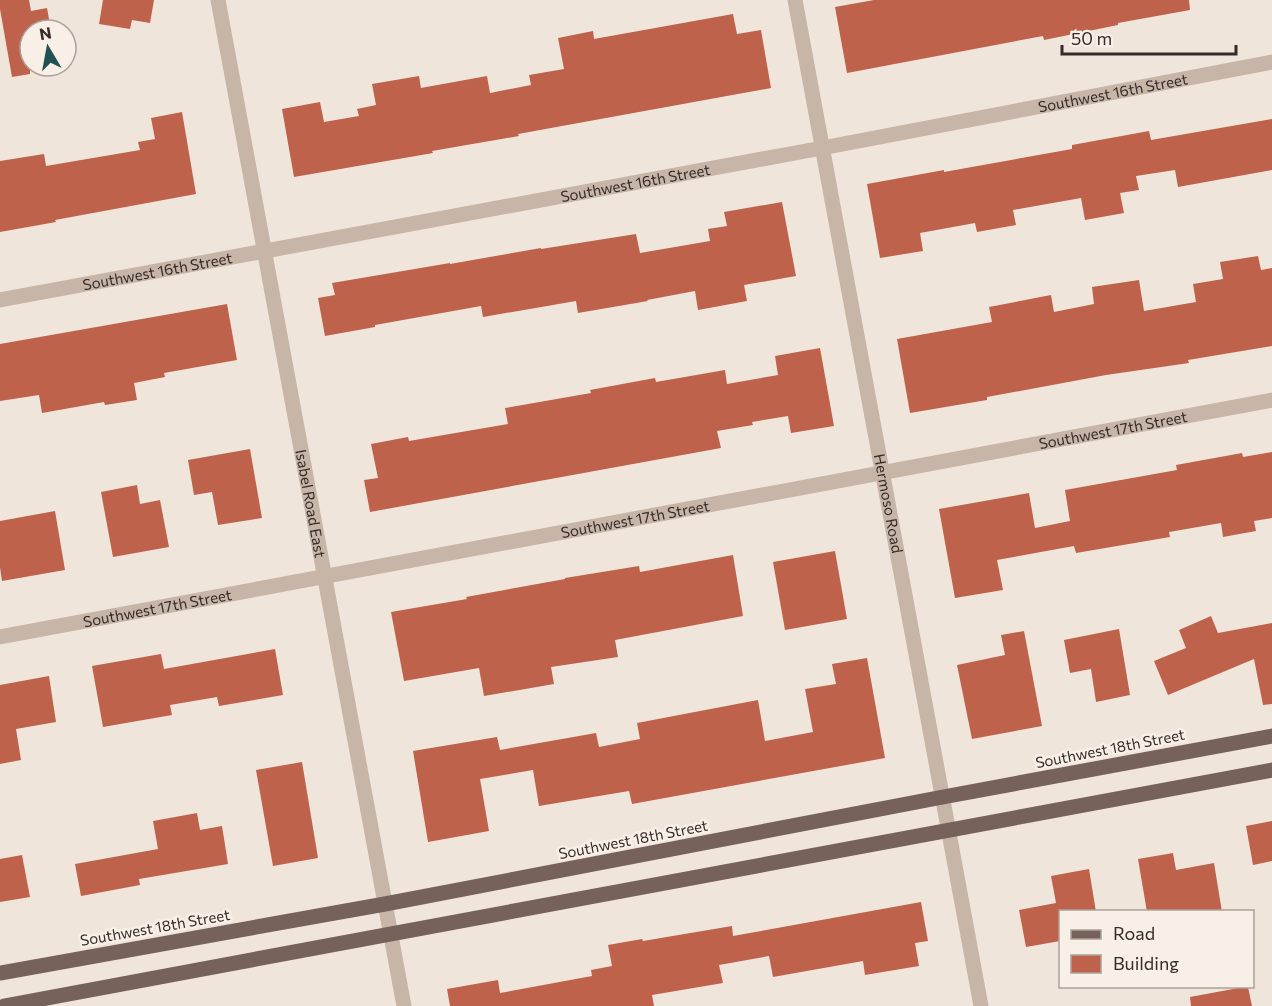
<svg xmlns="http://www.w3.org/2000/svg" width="1272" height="1006" viewBox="0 0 1272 1006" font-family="Commissioner,sans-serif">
<rect width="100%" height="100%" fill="#f0e5db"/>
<g fill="#be624b">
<polygon points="0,0 29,0 31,11 47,8 51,30 30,30 30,74 12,77 0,9"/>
<polygon points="103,0 154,0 150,23 132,20 130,29 99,24"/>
<polygon points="874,0 1189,0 1190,10 1118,23 1118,25 1044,40 1043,36 847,73 835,7"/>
<polygon points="733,14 737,34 761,30 771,88 518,134 519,136 432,151 433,153 294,177 282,109 320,102 324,122 359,116 357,109 376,105 372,84 419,76 421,88 487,76 490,93 531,85 529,75 564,69 558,38 593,31 594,39"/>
<polygon points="182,112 196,194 55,220 56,222 0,232 0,161 44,154 46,166 140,150 138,142 155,139 151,118"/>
<polygon points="1272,119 1272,170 1178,187 1175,170 1136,176 1139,190 1120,193 1124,213 1085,220 1081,198 1013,210 1016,225 977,232 975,223 920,233 923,251 880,258 867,184 944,170 944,172 1072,149 1072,145 1149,131 1151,140"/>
<polygon points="782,202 796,276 744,285 747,301 698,310 695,291 647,300 648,301 578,313 576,301 483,317 481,306 375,325 375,327 325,336 318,298 335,295 332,283 450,263 450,264 541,248 541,249 636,234 640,253 710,241 708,229 727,226 724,212"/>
<polygon points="1258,256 1261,270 1272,268 1272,346 1188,360 1189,363 1106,375 987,397 987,400 910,413 897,339 992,322 989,307 1051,295 1054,312 1094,304 1092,287 1139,280 1144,311 1196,302 1193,284 1223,279 1220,262"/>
<polygon points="227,304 237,360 164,373 165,377 134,383 137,400 105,405 104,402 42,413 39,395 0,401 0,344"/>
<polygon points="820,348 834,426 791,433 788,416 752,422 753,425 717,431 721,448 370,512 364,480 378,478 371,444 408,437 409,441 508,424 505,408 591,393 590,390 655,378 656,382 725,370 727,384 778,375 775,356"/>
<polygon points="250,449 262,518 218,525 212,492 194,495 188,460"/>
<polygon points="1272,452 1272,518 1254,521 1256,531 1223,537 1221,523 1169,532 1170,537 1076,553 1074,546 997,560 1003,590 955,598 939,509 1029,493 1035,528 1070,521 1065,490 1177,470 1176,465 1242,453 1243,457"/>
<polygon points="137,485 140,504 160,500 169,547 113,557 101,492"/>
<polygon points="55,511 65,570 2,581 0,567 0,521"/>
<polygon points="835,551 847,619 785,630 773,562"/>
<polygon points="733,555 743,616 615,640 618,657 551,667 554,684 484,696 479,668 404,681 391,612 467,599 466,597 565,579 565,578 639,566 640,572"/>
<polygon points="1211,616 1218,633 1272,623 1272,704 1263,705 1254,659 1168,695 1154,661 1186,648 1179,630"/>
<polygon points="1119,629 1130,695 1096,702 1091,669 1070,673 1064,640"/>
<polygon points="1024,631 1042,726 972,739 957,665 1005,655 1001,635"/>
<polygon points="275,649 283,695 219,706 217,697 170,705 172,715 103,727 92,666 161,654 164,669"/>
<polygon points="867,658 885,758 632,804 629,791 539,806 533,770 480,779 489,831 428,842 413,751 497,737 500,750 596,733 599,747 640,739 637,723 758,700 765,741 813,732 805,689 836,684 832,664"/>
<polygon points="49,676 56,722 16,729 21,760 0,764 0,685"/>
<polygon points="302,762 318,858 273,866 256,770"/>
<polygon points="197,813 200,830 222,826 228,864 139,879 140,885 81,896 75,864 158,849 153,821"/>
<polygon points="1272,821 1272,861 1253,865 1246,826"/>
<polygon points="1173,853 1176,870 1214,863 1222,912 1147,912 1138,859"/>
<polygon points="22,855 30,897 0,902 0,859"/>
<polygon points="1089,869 1096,912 1060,912 1060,941 1026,947 1019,910 1056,903 1051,876"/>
<polygon points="921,902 928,941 915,943 919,966 865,975 863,961 773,977 769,956 719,965 723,983 652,995 654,1006 450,1006 447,989 498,980 500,993 592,976 591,970 612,966 608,945 642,939 643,941 732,926 733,936"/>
<polygon points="1244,987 1248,987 1252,1006 1191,1006 1190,997"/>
</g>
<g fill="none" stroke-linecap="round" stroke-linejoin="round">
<g stroke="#c7b5a8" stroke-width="15">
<path id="s1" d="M218,0L404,1006"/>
<path id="s2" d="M795,0C857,335 921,670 981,1006"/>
<path id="s3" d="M0,300L822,148L1272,62"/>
<path id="s4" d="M0,637L1272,400"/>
</g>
<g stroke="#76625a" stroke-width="15">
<polyline points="0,973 385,904 943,797 1272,736"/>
<polyline points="4,1006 1272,770"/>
</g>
</g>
<g text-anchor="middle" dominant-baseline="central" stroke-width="5" stroke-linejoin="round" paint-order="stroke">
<g font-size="15" fill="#352b28" stroke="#f8f0e7">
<text stroke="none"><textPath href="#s3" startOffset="1132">Southwest 16th Street</textPath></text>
<text stroke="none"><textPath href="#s3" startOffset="646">Southwest 16th Street</textPath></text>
<text stroke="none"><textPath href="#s3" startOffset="160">Southwest 16th Street</textPath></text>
<text stroke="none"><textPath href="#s4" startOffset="1132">Southwest 17th Street</textPath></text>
<text stroke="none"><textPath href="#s1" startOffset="512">Isabel Road East</textPath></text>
<text stroke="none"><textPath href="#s2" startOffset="512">Hermoso Road</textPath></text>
<text stroke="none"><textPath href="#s4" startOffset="646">Southwest 17th Street</textPath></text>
<text stroke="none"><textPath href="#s4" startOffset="160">Southwest 17th Street</textPath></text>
<text transform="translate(1110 748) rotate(-11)">Southwest 18th Street</text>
<text transform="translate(633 839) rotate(-11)">Southwest 18th Street</text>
<text transform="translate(155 927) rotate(-10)">Southwest 18th Street</text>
</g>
</g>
<rect x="1059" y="910" width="195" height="78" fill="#f8f0e7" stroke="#aaa19b" stroke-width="1.5"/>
<rect x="1071" y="930" width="30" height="9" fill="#76625a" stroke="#aaa19b" stroke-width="1.5"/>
<text x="1113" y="940" font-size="18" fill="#352b28">Road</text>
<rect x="1071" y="955" width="30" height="18" fill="#be624b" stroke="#aaa19b" stroke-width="1.5"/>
<text x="1113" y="970" font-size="18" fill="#352b28">Building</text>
<g transform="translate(48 48) rotate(350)"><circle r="28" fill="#f8f0e7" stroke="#aaa19b" stroke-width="1.5"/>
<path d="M0-4.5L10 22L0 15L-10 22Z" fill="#205253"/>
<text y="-9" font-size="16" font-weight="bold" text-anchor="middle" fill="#352b28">N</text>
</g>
<path d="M1062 45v9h174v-9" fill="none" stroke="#352b28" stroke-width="3"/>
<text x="1071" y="45" font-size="18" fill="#352b28" stroke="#f8f0e7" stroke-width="4.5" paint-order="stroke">50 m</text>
</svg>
